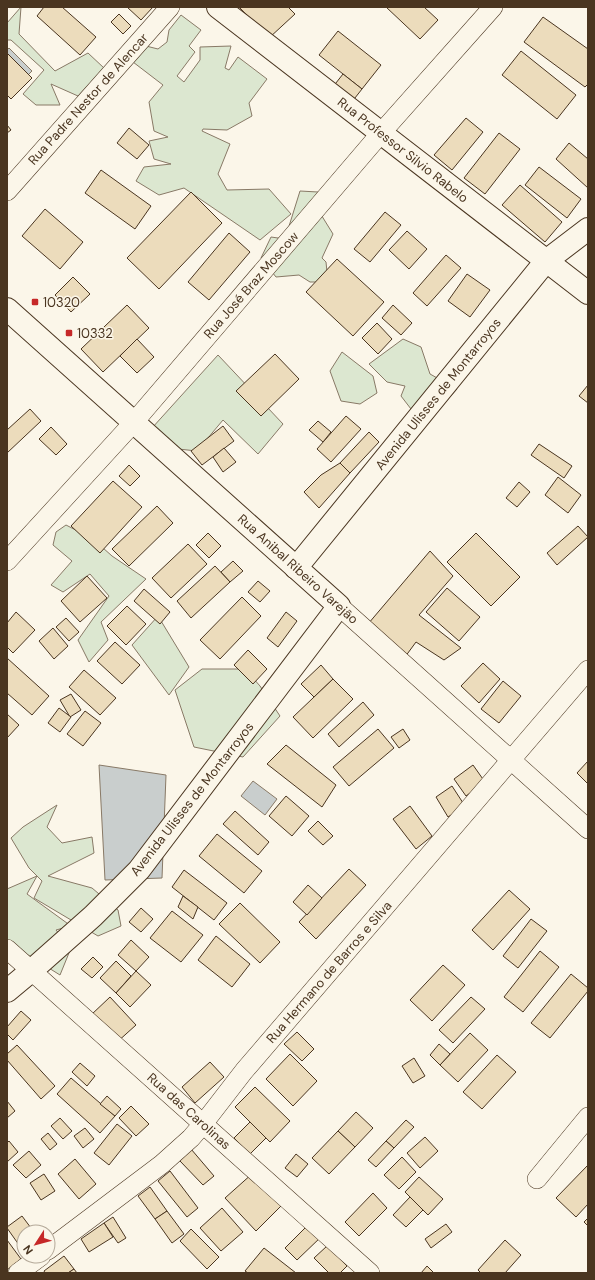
<svg xmlns="http://www.w3.org/2000/svg" width="595" height="1280" viewBox="0 0 595 1280" font-family="'DM Sans',sans-serif">
<rect width="100%" height="100%" fill="#fbf6e9"/>
<g fill="#dce7d0" stroke="#887966">
<polygon points="21,7 19,34 55,71 88,53 104,68 78,96 51,84 60,105 36,105 23,94 44,70 11,40 7,40 7,23"/>
<polygon points="181,15 201,30 189,46 195,52 177,76 184,82 200,60 200,47 231,46 225,68 229,70 238,57 267,79 249,103 252,116 227,130 203,129 202,131 230,144 218,174 227,190 269,189 291,214 260,240 184,188 159,195 136,181 144,167 171,164 154,159 149,141 168,137 154,131 149,102 163,85 133,62 146,46 158,49 167,42 169,30"/>
<polygon points="300,191 318,192 320,213 333,234 322,258 326,262 328,282 310,282 299,275 276,277 261,258 271,237 285,239"/>
<polygon points="403,339 421,347 430,374 457,389 436,412 411,409 401,396 405,386 387,382 369,364"/>
<polygon points="342,352 373,376 377,393 360,404 341,401 330,371"/>
<polygon points="218,355 283,424 258,454 223,420 197,451 178,449 152,428"/>
<polygon points="66,525 93,539 112,556 146,579 101,622 108,640 89,662 78,640 109,596 90,574 63,592 51,585 72,561 53,545 56,532"/>
<polygon points="158,616 189,667 169,695 132,645"/>
<polygon points="202,669 245,669 260,686 280,716 243,757 194,747 175,690"/>
<polygon points="57,805 47,827 62,843 92,837 94,853 48,876 92,888 118,910 121,926 98,936 34,898 42,881 37,876 27,894 71,926 56,930 71,948 60,975 28,955 7,951 7,889 37,876 29,868 11,838 23,827"/>
</g>
<g fill="#c9cecd" stroke="#887966">
<polygon points="9,48 32,71 20,83 7,70 7,50"/>
<polygon points="99,765 166,775 162,878 105,880"/>
<polygon points="253,781 277,799 265,815 241,796"/>
</g>
<g fill="#ecdcbc" stroke="#4a3520">
<polygon points="44,7 62,7 96,37 80,55 37,16"/>
<polygon points="127,7 153,7 141,20"/>
<polygon points="239,7 288,7 295,14 269,38"/>
<polygon points="386,7 424,7 438,20 420,39"/>
<polygon points="119,14 131,26 123,34 111,22"/>
<polygon points="543,17 588,49 588,84 585,87 524,42"/>
<polygon points="338,31 381,65 362,89 319,55"/>
<polygon points="521,51 576,95 557,119 502,75"/>
<polygon points="7,54 8,54 32,78 11,99 7,95"/>
<polygon points="343,74 362,89 351,103 332,88"/>
<polygon points="466,118 483,132 452,170 434,155"/>
<polygon points="7,125 11,130 7,133"/>
<polygon points="129,128 149,145 137,159 117,143"/>
<polygon points="499,133 520,149 485,194 464,178"/>
<polygon points="569,143 588,159 588,188 556,159"/>
<polygon points="539,167 581,199 567,218 525,185"/>
<polygon points="101,170 151,206 135,229 85,193"/>
<polygon points="520,185 562,222 545,242 502,205"/>
<polygon points="191,192 222,223 159,289 127,258"/>
<polygon points="45,209 83,242 60,269 22,236"/>
<polygon points="385,212 401,225 370,262 354,249"/>
<polygon points="407,231 427,249 409,269 389,250"/>
<polygon points="229,233 250,252 209,300 188,282"/>
<polygon points="446,255 461,268 427,306 413,293"/>
<polygon points="337,259 384,302 353,336 306,292"/>
<polygon points="467,274 490,290 470,317 448,301"/>
<polygon points="73,277 90,294 71,312 55,295"/>
<polygon points="127,305 149,328 103,372 81,349"/>
<polygon points="393,305 412,323 401,335 382,318"/>
<polygon points="377,323 392,339 378,354 362,338"/>
<polygon points="137,339 154,357 137,373 120,356"/>
<polygon points="275,354 299,379 261,416 236,391"/>
<polygon points="588,385 588,403 579,396"/>
<polygon points="30,409 41,421 7,453 7,430"/>
<polygon points="346,416 361,429 331,462 317,449"/>
<polygon points="318,421 331,432 323,442 309,430"/>
<polygon points="223,426 234,441 202,465 191,451"/>
<polygon points="51,427 67,444 56,455 39,439"/>
<polygon points="369,432 379,442 350,473 340,463"/>
<polygon points="539,444 572,466 564,478 531,455"/>
<polygon points="224,448 236,462 223,472 213,457"/>
<polygon points="340,463 350,473 319,508 304,492 321,475"/>
<polygon points="129,465 140,476 130,486 119,476"/>
<polygon points="558,477 581,495 568,513 545,495"/>
<polygon points="113,481 142,507 100,553 71,526"/>
<polygon points="519,482 530,492 517,507 506,498"/>
<polygon points="157,506 173,523 129,566 112,549"/>
<polygon points="578,526 588,537 557,565 547,553"/>
<polygon points="208,533 221,546 209,558 196,545"/>
<polygon points="476,533 520,577 491,606 447,562"/>
<polygon points="188,544 207,564 171,598 152,578"/>
<polygon points="430,551 453,576 419,615 461,648 444,660 416,642 405,657 368,624"/>
<polygon points="233,561 243,571 230,582 221,572"/>
<polygon points="215,566 230,582 191,618 177,601"/>
<polygon points="87,576 107,598 80,622 61,601"/>
<polygon points="258,581 270,591 260,602 248,592"/>
<polygon points="447,588 480,617 459,641 426,612"/>
<polygon points="144,589 170,612 160,624 134,601"/>
<polygon points="242,597 261,616 220,659 200,640"/>
<polygon points="127,606 146,624 126,645 107,626"/>
<polygon points="16,612 35,630 13,653 7,647 7,623"/>
<polygon points="286,612 297,621 278,647 267,638"/>
<polygon points="66,618 79,632 69,641 56,627"/>
<polygon points="53,628 68,646 54,659 39,641"/>
<polygon points="115,642 140,665 122,684 97,661"/>
<polygon points="248,650 267,669 253,684 234,665"/>
<polygon points="7,658 49,696 32,715 7,693"/>
<polygon points="483,663 500,679 479,703 461,686"/>
<polygon points="321,665 333,679 314,697 301,684"/>
<polygon points="84,670 116,698 100,715 69,687"/>
<polygon points="333,679 353,699 313,738 293,717"/>
<polygon points="503,681 521,696 499,723 481,709"/>
<polygon points="71,694 81,710 70,717 60,700"/>
<polygon points="363,702 374,715 339,747 328,734"/>
<polygon points="59,708 71,717 60,732 48,723"/>
<polygon points="85,711 101,723 83,746 67,734"/>
<polygon points="7,714 19,725 7,738"/>
<polygon points="378,729 394,748 349,786 333,767"/>
<polygon points="403,729 410,740 399,748 391,737"/>
<polygon points="286,745 336,785 322,807 267,764"/>
<polygon points="588,761 588,784 577,773"/>
<polygon points="473,765 485,782 466,796 454,779"/>
<polygon points="452,786 465,806 448,817 436,797"/>
<polygon points="286,796 309,816 292,836 269,816"/>
<polygon points="410,806 432,836 416,849 393,819"/>
<polygon points="235,811 269,842 258,855 223,824"/>
<polygon points="318,821 333,836 323,845 308,831"/>
<polygon points="217,834 262,871 244,893 199,856"/>
<polygon points="349,869 366,885 316,939 299,922"/>
<polygon points="184,870 227,903 214,920 172,887"/>
<polygon points="308,885 322,898 307,915 293,902"/>
<polygon points="509,890 530,909 493,950 472,930"/>
<polygon points="183,896 198,907 193,919 178,907"/>
<polygon points="240,903 280,942 260,963 219,924"/>
<polygon points="141,908 153,919 141,932 129,922"/>
<polygon points="172,911 203,935 181,962 150,938"/>
<polygon points="531,919 547,931 518,968 503,956"/>
<polygon points="216,936 250,964 232,987 198,960"/>
<polygon points="131,940 149,957 136,971 118,955"/>
<polygon points="540,951 559,967 523,1012 504,997"/>
<polygon points="93,957 103,967 92,978 81,969"/>
<polygon points="116,961 131,976 116,993 100,978"/>
<polygon points="443,965 465,985 432,1021 410,1000"/>
<polygon points="136,971 151,985 130,1007 116,993"/>
<polygon points="571,974 588,988 588,991 550,1038 531,1023"/>
<polygon points="110,997 136,1025 116,1043 91,1015"/>
<polygon points="471,997 485,1009 453,1043 439,1030"/>
<polygon points="21,1011 31,1020 13,1040 7,1034 7,1027"/>
<polygon points="297,1032 314,1049 302,1061 284,1044"/>
<polygon points="470,1033 488,1050 458,1082 440,1065"/>
<polygon points="439,1044 450,1054 440,1065 430,1055"/>
<polygon points="17,1045 55,1086 41,1099 7,1060 7,1054"/>
<polygon points="290,1054 317,1081 293,1106 266,1079"/>
<polygon points="497,1055 516,1072 482,1109 463,1092"/>
<polygon points="414,1058 425,1076 413,1083 402,1066"/>
<polygon points="210,1062 224,1077 195,1103 182,1087"/>
<polygon points="80,1063 95,1076 87,1086 72,1072"/>
<polygon points="71,1078 115,1116 100,1133 57,1094"/>
<polygon points="255,1087 290,1121 270,1142 235,1107"/>
<polygon points="107,1096 121,1109 115,1116 100,1104"/>
<polygon points="7,1101 15,1111 7,1118"/>
<polygon points="131,1106 149,1124 136,1136 119,1118"/>
<polygon points="356,1112 373,1128 355,1147 338,1131"/>
<polygon points="60,1118 72,1131 63,1139 51,1126"/>
<polygon points="406,1120 414,1127 394,1148 386,1141"/>
<polygon points="250,1122 266,1138 250,1154 234,1138"/>
<polygon points="117,1124 132,1136 109,1165 94,1153"/>
<polygon points="85,1128 94,1139 83,1148 74,1136"/>
<polygon points="338,1131 355,1147 329,1174 312,1158"/>
<polygon points="48,1133 57,1144 50,1150 41,1139"/>
<polygon points="425,1137 438,1151 420,1168 407,1153"/>
<polygon points="9,1141 18,1152 7,1162 7,1143"/>
<polygon points="386,1141 394,1148 376,1167 368,1160"/>
<polygon points="191,1149 214,1176 203,1185 180,1161"/>
<polygon points="29,1151 41,1165 26,1178 13,1165"/>
<polygon points="296,1154 308,1164 297,1177 285,1168"/>
<polygon points="402,1157 416,1172 399,1189 384,1175"/>
<polygon points="75,1159 96,1184 79,1199 58,1174"/>
<polygon points="588,1165 588,1204 576,1217 556,1198"/>
<polygon points="170,1171 198,1208 187,1217 158,1181"/>
<polygon points="253,1173 282,1205 256,1231 225,1198"/>
<polygon points="44,1174 55,1191 41,1200 30,1183"/>
<polygon points="419,1177 443,1199 428,1215 405,1192"/>
<polygon points="150,1187 167,1211 155,1219 138,1196"/>
<polygon points="373,1193 387,1208 359,1236 345,1222"/>
<polygon points="410,1197 423,1210 406,1227 393,1215"/>
<polygon points="222,1208 243,1232 221,1251 200,1228"/>
<polygon points="167,1211 184,1234 172,1243 155,1219"/>
<polygon points="22,1216 34,1232 24,1232 24,1252 7,1228 7,1227"/>
<polygon points="113,1217 126,1238 118,1243 104,1223"/>
<polygon points="588,1218 588,1226 584,1222"/>
<polygon points="104,1223 113,1237 89,1252 81,1239"/>
<polygon points="310,1223 322,1236 297,1260 285,1248"/>
<polygon points="446,1224 452,1232 431,1248 425,1239"/>
<polygon points="191,1229 219,1257 207,1269 180,1241"/>
<polygon points="7,1240 21,1259 7,1270"/>
<polygon points="505,1240 521,1255 505,1273 481,1273 478,1270"/>
<polygon points="327,1246 347,1266 340,1273 329,1273 314,1258"/>
<polygon points="264,1248 296,1273 248,1273 245,1271"/>
<polygon points="64,1256 74,1269 68,1273 45,1273 44,1271"/>
<polygon points="427,1266 434,1273 421,1273"/>
<polygon points="74,1269 77,1273 68,1273"/>
</g>
<g fill="none" stroke-linecap="round" stroke-linejoin="round">
<defs>
<g id="minor">
<polyline points="7,191 170,7"/>
<polyline points="7,561 134,422 381,133 493,7"/>
<polyline points="339,606 588,829"/>
<polyline points="7,949 370,1273"/>
<polyline points="537,1179 588,1117"/>
<polyline points="48,1250 162,1164 191,1138 203,1124 244,1071 588,670"/>
<polyline points="18,1273 41,1256"/>
</g>
<g id="tertiary">
<polyline points="7,309 339,606 139,870 93,916 31,971 7,991"/>
<polyline points="296,568 546,261 588,229"/>
</g>
<polyline id="secondary" points="218,7 588,293"/>
</defs>
<use href="#minor" stroke="#4a3520" stroke-width="20"/>
<use href="#tertiary" stroke="#4a3520" stroke-width="24"/>
<use href="#secondary" stroke="#4a3520" stroke-width="24"/>
<use href="#minor" stroke="#fbf6e9" stroke-width="19"/>
<use href="#tertiary" stroke="#fbf6e9" stroke-width="22"/>
<use href="#secondary" stroke="#fbf6e9" stroke-width="22"/>
</g>
<g fill="#c62828" stroke="#fbf6e9" stroke-width="1.5">
<rect x="31" y="298" width="8" height="8" rx="2"/>
<rect x="65" y="329" width="8" height="8" rx="2"/>
</g>
<g text-anchor="middle" dominant-baseline="central" stroke-width="3" stroke-linejoin="round" paint-order="stroke">
<g font-size="13" fill="#4a3520" stroke="#fbf6e9">
<text transform="translate(88 99) rotate(-48)">Rua Padre Nestor de Alencar</text>
<text transform="translate(403 150) rotate(38)">Rua Professor Silvio Rabelo</text>
<text transform="translate(251 285) rotate(-49)">Rua José Braz Moscow</text>
<text transform="translate(438 394) rotate(-51)">Avenida Ulisses de Montarroyos</text>
<text transform="translate(298 569) rotate(42)">Rua Anibal Ribeiro Varejão</text>
<text transform="translate(192 799) rotate(-52)">Avenida Ulisses de Montarroyos</text>
<text transform="translate(329 972) rotate(-49)">Rua Hermano de Barros e Silva</text>
<text transform="translate(189 1111) rotate(42)">Rua das Carolinas</text>
</g>
<g font-size="13" fill="#4a3520" stroke="#fbf6e9" text-anchor="start">
<text x="43" y="302">10320</text>
<text x="77" y="333">10332</text>
</g>
</g>
<rect width="595" height="1280" fill="none" stroke="#4a3520" stroke-width="16"/>
<g transform="translate(36 1244) rotate(234)"><circle r="19" fill="#fbf6e9" stroke="#b4a999"/>
<path d="M0-3L7 15L0 10L-7 15Z" fill="#c62828"/>
<text y="-6" font-size="11" font-weight="bold" text-anchor="middle" fill="#4a3520">N</text>
</g>
</svg>
